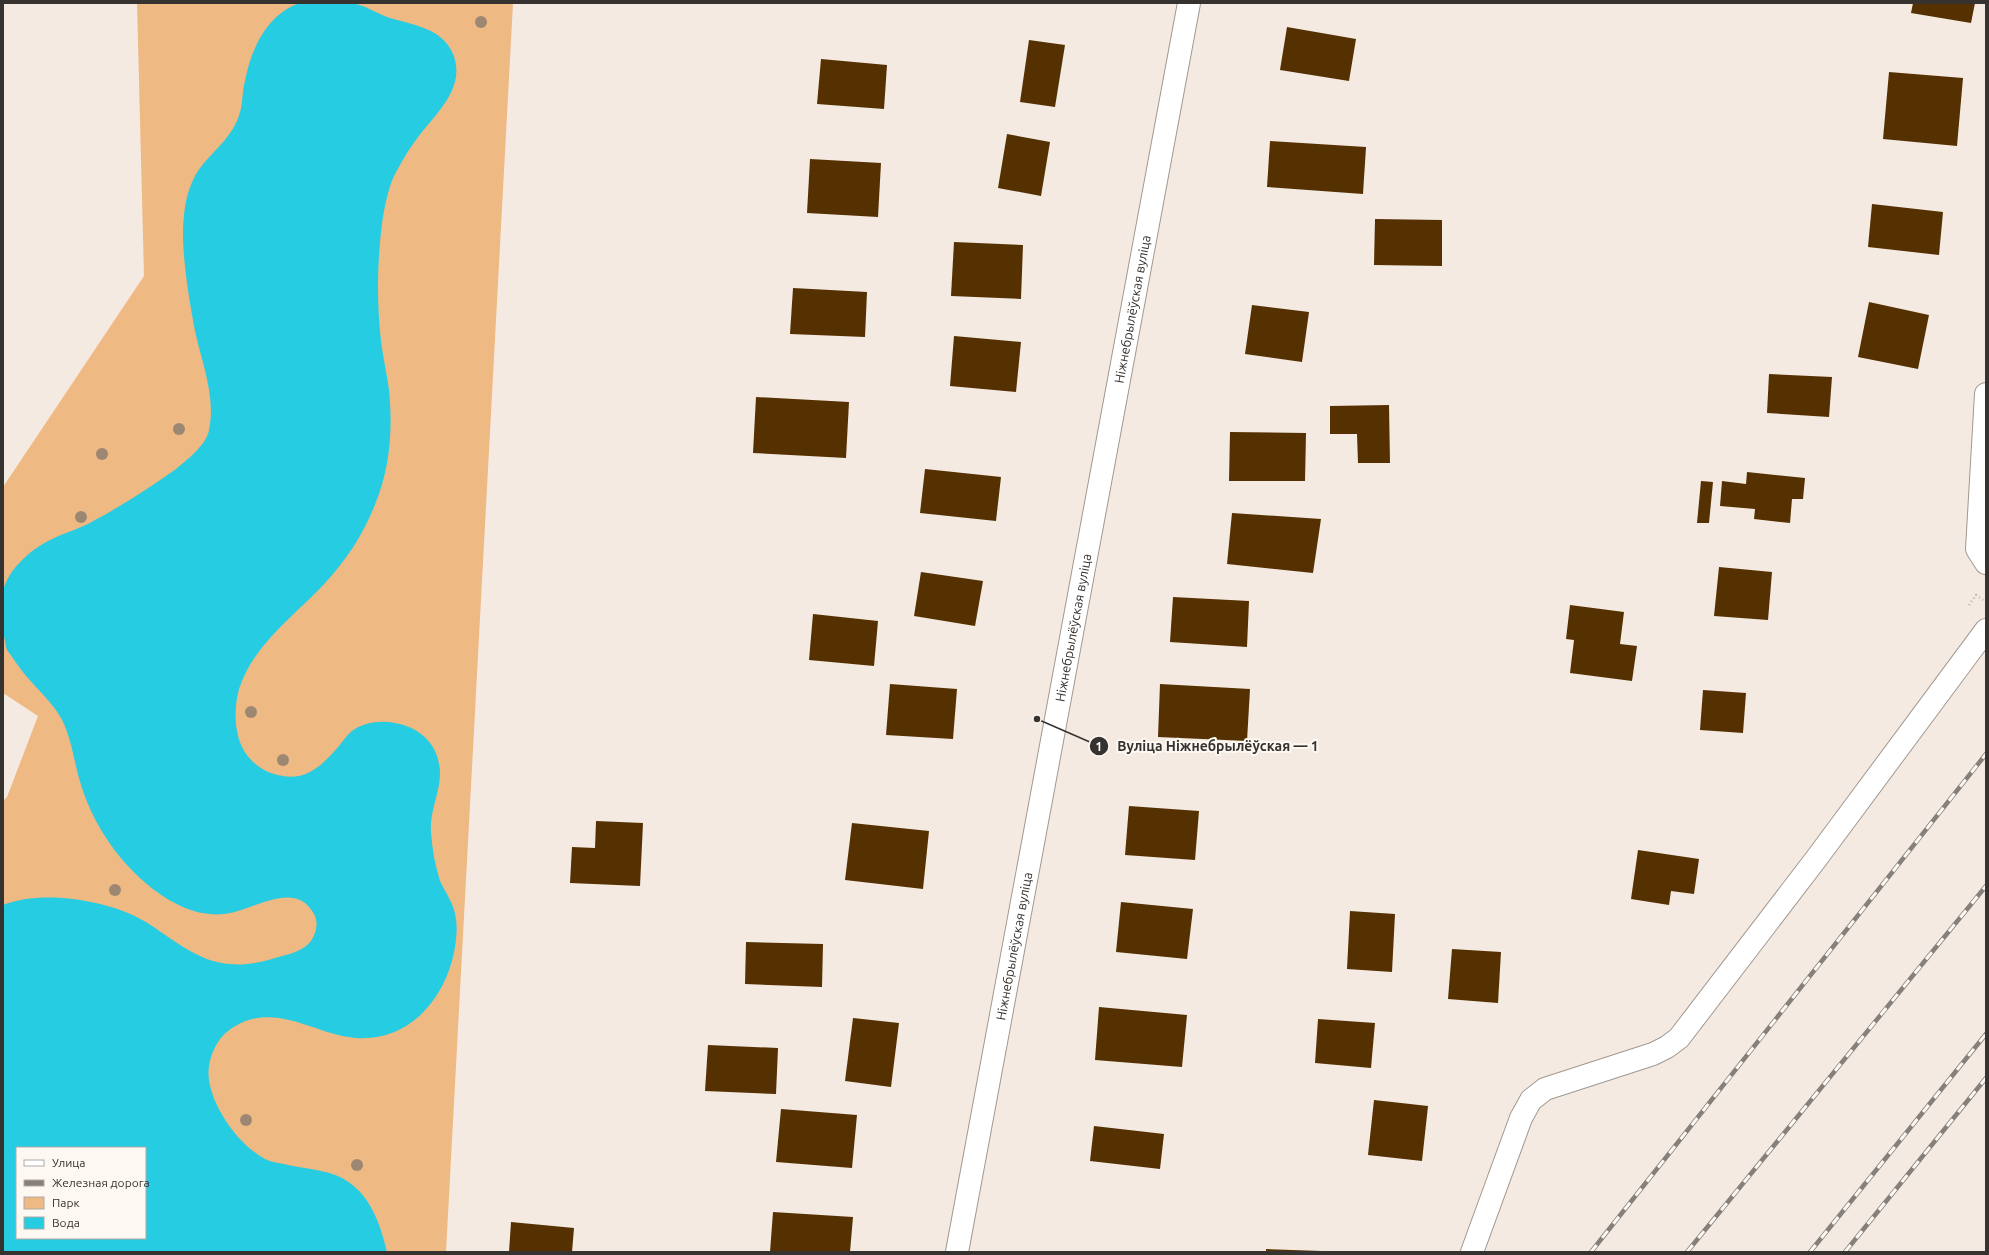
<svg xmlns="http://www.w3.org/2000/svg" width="1989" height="1255" viewBox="0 0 1989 1255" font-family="Ubuntu,sans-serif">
<rect width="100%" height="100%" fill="#f4eae2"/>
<path fill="#efb983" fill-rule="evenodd" d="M137,3H513L446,1252H3V801L7,797L38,716L3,693V487L144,276ZM17,1148H145V1238H17Z"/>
<path fill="#26cce1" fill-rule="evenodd" d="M300,3C317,3 334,2 350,3C363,4 374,12 387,17C411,25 442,27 453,54C467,89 434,115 416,140C408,150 401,163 395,174C387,190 383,214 381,232C377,267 377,306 381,341C383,358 387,374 389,390C393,430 390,470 374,507C362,536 347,559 326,582C295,616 254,643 239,689C234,707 234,730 242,747C248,759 259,769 271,773C303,784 319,769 339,746C343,741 347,735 352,731C368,719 392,720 409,727C425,734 436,746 439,764C444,786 429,809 431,832C432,849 435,865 440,881C444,890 450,898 453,907C458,920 457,934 455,947C447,996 411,1042 356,1038C317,1035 281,1005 241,1023C231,1028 224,1033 218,1042C211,1053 207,1067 209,1080C213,1109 239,1145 265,1159C271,1162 278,1163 284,1164C303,1169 325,1169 342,1178C370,1193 380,1223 387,1252H3V905C42,889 110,900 146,922C170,937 193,958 222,963C242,967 263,962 282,956C292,954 305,949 311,941C316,933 319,923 314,914C294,878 252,912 224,914C204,916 187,910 169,900C128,875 95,831 81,785C74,763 72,738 61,718C52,702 38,690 27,677C20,669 14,659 7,650C3,636 0,605 3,591C8,570 29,551 48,541C63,533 80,529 95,520C123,505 151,487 176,469C187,460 207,444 209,430C216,396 202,364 195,331C189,299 180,247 184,216C185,201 189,187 196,174C209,153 233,139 240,112C243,102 242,91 245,81C251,49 267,14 300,3ZM17,1148H145V1238H17Z"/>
<g fill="#553102">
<polygon points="1913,3 1975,3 1971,23 1911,13"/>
<polygon points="1287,27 1356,39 1349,81 1280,70"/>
<polygon points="1029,40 1065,45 1055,107 1020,102"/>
<polygon points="821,59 887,65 884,109 817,104"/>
<polygon points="1889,72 1963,78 1957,146 1883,139"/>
<polygon points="1007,134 1050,142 1041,196 998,188"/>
<polygon points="1270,141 1366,147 1363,194 1267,187"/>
<polygon points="810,159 881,163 878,217 807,213"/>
<polygon points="1872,204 1943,212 1939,255 1868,247"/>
<polygon points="1375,219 1442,220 1442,266 1374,265"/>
<polygon points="954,242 1023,245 1021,299 951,296"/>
<polygon points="793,288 867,292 865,337 790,334"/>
<polygon points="1869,302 1929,315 1918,369 1858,357"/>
<polygon points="1252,305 1309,312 1302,362 1245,354"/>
<polygon points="954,336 1021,342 1016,392 950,386"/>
<polygon points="1769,374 1832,377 1829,417 1767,413"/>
<polygon points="756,397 849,402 846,458 753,453"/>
<polygon points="1389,405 1390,463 1358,463 1357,434 1330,434 1330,406"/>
<polygon points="1230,432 1306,433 1305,481 1229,481"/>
<polygon points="925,469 1001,477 996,521 920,513"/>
<polygon points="1747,472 1805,478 1803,499 1792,499 1790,523 1754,519 1755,509 1720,506 1722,481 1746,484"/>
<polygon points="1701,481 1713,482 1709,523 1697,523"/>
<polygon points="1232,513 1321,519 1313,573 1227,564"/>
<polygon points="1719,567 1772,572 1768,620 1714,616"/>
<polygon points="921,572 983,581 975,626 914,616"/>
<polygon points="1173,597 1249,601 1247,647 1170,642"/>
<polygon points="1570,605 1624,612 1620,644 1637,646 1632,681 1570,673 1574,640 1566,639"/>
<polygon points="813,614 878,621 874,666 809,660"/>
<polygon points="890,684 957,689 953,739 886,735"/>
<polygon points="1160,684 1250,689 1247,741 1158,737"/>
<polygon points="1703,690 1746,693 1743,733 1700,730"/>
<polygon points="1129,806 1199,811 1195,860 1125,855"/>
<polygon points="596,821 643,823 640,886 570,883 572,847 595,848"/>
<polygon points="852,823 929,831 923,889 845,880"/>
<polygon points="1638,850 1699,859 1694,894 1671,891 1669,905 1631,899"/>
<polygon points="1121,902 1193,909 1187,959 1116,952"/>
<polygon points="1350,911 1395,914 1392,972 1347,969"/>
<polygon points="746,942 823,944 822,987 745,984"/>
<polygon points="1452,949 1501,952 1498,1003 1448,999"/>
<polygon points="1099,1007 1187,1015 1182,1067 1095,1060"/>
<polygon points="853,1018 899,1023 891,1087 845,1081"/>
<polygon points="1318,1019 1375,1023 1371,1068 1315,1063"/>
<polygon points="708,1045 778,1048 776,1094 705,1091"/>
<polygon points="1374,1100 1428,1106 1422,1161 1368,1155"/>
<polygon points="781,1109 857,1115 852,1168 776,1162"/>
<polygon points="1094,1126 1164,1134 1160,1169 1090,1161"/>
<polygon points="773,1212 853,1217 850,1252 770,1252"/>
<polygon points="511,1222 574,1228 572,1252 509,1252"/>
<polygon points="1266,1249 1322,1251 1322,1252 1266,1252"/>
</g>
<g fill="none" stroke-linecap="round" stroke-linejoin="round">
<defs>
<g id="minor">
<polyline points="1986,394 1977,549 1986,563"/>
<path id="s1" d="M957,1252L1189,3"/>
<polyline points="1472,1252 1521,1118 1531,1100 1545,1089 1653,1054 1667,1047 1679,1038 1816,859 1986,630"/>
</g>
</defs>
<use href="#minor" stroke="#a19890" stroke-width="24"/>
<polyline stroke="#b9b1aa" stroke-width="2.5" stroke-dasharray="1 3" stroke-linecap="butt" points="1969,605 1976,595 1983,600"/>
<use href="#minor" stroke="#fff" stroke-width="22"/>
<defs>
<g id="rail">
<polyline points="1591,1252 1986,754"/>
<polyline points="1687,1252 1986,886"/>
<polyline points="1810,1252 1986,1034"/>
<polyline points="1845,1252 1986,1078"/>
</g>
</defs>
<use href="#rail" stroke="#867f7a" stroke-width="4.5"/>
<use href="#rail" stroke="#fef8f3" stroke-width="3" stroke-dasharray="9" stroke-linecap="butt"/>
</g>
<g fill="#9c8872">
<circle cx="481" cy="22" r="6"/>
<circle cx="179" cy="429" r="6"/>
<circle cx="102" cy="454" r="6"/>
<circle cx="81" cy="517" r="6"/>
<circle cx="251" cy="712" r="6"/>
<circle cx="283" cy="760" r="6"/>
<circle cx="115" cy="890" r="6"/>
<circle cx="246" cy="1120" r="6"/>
<circle cx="357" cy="1165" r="6"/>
</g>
<g text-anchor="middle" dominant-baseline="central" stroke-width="4" stroke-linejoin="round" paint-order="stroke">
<g font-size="13" fill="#36322f" stroke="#fef8f3">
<text stroke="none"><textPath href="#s1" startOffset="959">Ніжнебрылёўская вуліца</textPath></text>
<text stroke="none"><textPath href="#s1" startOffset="635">Ніжнебрылёўская вуліца</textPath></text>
<text stroke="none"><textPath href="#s1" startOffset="311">Ніжнебрылёўская вуліца</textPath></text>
</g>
</g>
<path fill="none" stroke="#36322f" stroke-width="1.5" d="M1037 719L1099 746"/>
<g fill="#36322f" stroke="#fef8f3" stroke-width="1.5">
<circle cx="1037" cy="719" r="4"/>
<circle cx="1099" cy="746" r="10"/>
</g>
<g font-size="12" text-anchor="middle" font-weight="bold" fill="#fff">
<text x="1099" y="751">1</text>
</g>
<g font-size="14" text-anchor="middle" font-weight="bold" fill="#36322f" stroke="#fef8f3" stroke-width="4" stroke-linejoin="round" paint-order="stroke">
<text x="1218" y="751">Вуліца Ніжнебрылёўская — 1</text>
</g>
<rect width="1989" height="1255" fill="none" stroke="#36322f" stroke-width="8"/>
<rect x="16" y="1147" width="130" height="92" fill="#fef8f3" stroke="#aea9a5"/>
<rect x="24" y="1160" width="20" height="6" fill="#ffffff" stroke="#aea9a5"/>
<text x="52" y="1167" font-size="12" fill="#36322f">Улица</text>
<rect x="24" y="1180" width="20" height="6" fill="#867f7a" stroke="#aea9a5"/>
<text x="52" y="1187" font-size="12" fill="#36322f">Железная дорога</text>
<rect x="24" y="1197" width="20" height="12" fill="#efb983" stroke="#aea9a5"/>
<text x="52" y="1207" font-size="12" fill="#36322f">Парк</text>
<rect x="24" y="1217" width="20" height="12" fill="#26cce1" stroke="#aea9a5"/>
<text x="52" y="1227" font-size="12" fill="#36322f">Вода</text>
</svg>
